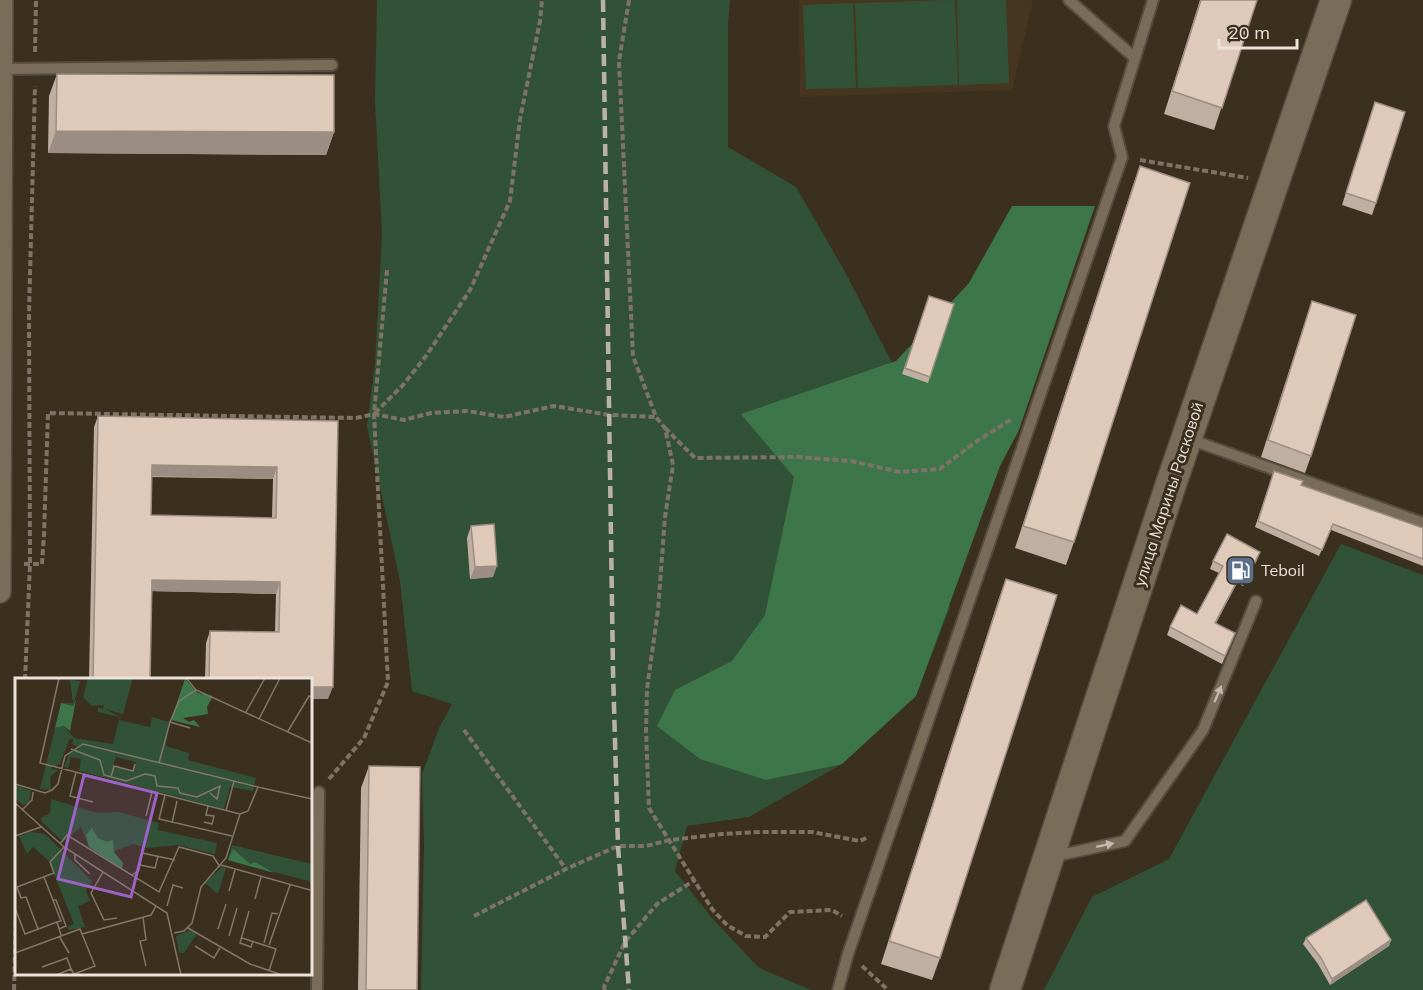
<svg xmlns="http://www.w3.org/2000/svg" width="1423" height="990" viewBox="0 0 1423 990" font-family="Mulish,sans-serif">
<rect width="100%" height="100%" fill="#3b2f1e"/>
<polygon fill="#46361f" points="799,0 1033,0 1012,90 800,97"/>
<g fill="#325237">
<polygon points="377,0 730,0 728,23 728,147 796,187 844,270 907,392 950,607 916,696 842,764 749,817 687,826 675,871 712,918 759,968 811,990 421,990 424,844 422,774 439,728 452,704 412,691 400,581 367,426 375,364 382,234 375,101"/>
<polygon points="955,0 958,85 858,88 855,3"/>
<polygon points="957,0 1006,0 1009,83 959,85"/>
<polygon points="853,3 856,88 806,89 803,5"/>
<polygon points="1341,544 1423,575 1423,990 1044,990 1092,897 1169,859"/>
</g>
<polygon fill="#3d7749" points="1012,206 1095,206 1019,430 1000,466 916,696 842,764 766,780 700,759 657,726 675,690 732,661 765,615 794,477 741,414 896,361 969,283"/>
<g fill="none" stroke-linecap="round" stroke-linejoin="round">
<defs>
<g id="lane">
<polyline points="1069,0 1135,58"/>
<polyline points="3,69 332,65"/>
<polyline points="1189,439 1423,523"/>
<polyline points="1051,857 1125,841 1203,730 1256,601"/>
<polyline points="317,990 319,792"/>
<polyline points="838,990 848,954 1122,157 1114,126 1153,0"/>
</g>
<polyline id="street" points="0,592 2,0"/>
<polyline id="secondary" points="1005,990 1170,487 1336,0"/>
</defs>
<use href="#lane" stroke="#564c3e" stroke-width="14"/>
<use href="#street" stroke="#564c3e" stroke-width="24"/>
<use href="#secondary" stroke="#564c3e" stroke-width="33"/>
<g stroke="#7e7465" stroke-width="4" stroke-dasharray="6 3" stroke-linecap="butt">
<polyline points="629,0 619,61 633,356 656,417 665,428 673,465 665,517 658,610 647,689 646,731 649,808 712,909 727,925 746,936 765,937 790,912 832,910 842,916"/>
<polyline points="35,52 36,0"/>
<polyline points="1140,160 1248,178"/>
<polyline points="375,413 403,385 426,356 470,290 510,201 520,119 540,21 542,0"/>
<polyline points="665,428 695,458 799,457 851,461 900,472 940,469 974,443 1012,419"/>
<polyline points="24,564 42,564 44,535 48,413 356,418 374,414 404,420 431,413 467,411 504,417 554,406 610,415 656,417"/>
<polyline points="25,680 30,564 29,313 35,86"/>
<polyline points="464,730 566,869"/>
<polyline points="329,779 364,738 388,682 374,414 387,270"/>
<polyline points="474,916 566,869 618,846 646,846 670,840 722,834 760,832 812,832 860,841 868,837"/>
<polyline points="862,966 888,990"/>
<polyline points="14,990 16,913"/>
<polyline points="605,990 604,987 625,942 657,904 695,880"/>
</g>
<use href="#lane" stroke="#796c59" stroke-width="10"/>
<use href="#street" stroke="#796c59" stroke-width="21"/>
<use href="#secondary" stroke="#796c59" stroke-width="30"/>
<polyline stroke="#bbb2a6" stroke-width="4.5" stroke-dasharray="12 6" stroke-linecap="butt" points="603,0 613,671 618,846 629,990"/>
</g>
<g fill="#c0aea0" fill-rule="evenodd">
<polygon points="1200,0 1257,0 1214,130 1164,114"/>
<polygon points="57,74 334,132 326,155 48,153 49,96"/>
<polygon points="1375,102 1376,203 1372,215 1342,205"/>
<polygon points="1140,166 1074,542 1066,565 1015,548 1132,188"/>
<polygon points="929,296 954,304 928,383 902,374"/>
<polygon points="1312,301 1311,456 1305,473 1261,457"/>
<path d="M98,416L338,421L328,699L310,680H205L206,643L210,631L275,632L276,594L151,591L150,680H89L94,427ZM152,477L273,479L272,518L151,515Z"/>
<polygon points="1274,471 1301,485 1423,528 1423,566 1331,530 1319,556 1255,527"/>
<polygon points="471,526 493,577 470,579 467,538"/>
<polygon points="1257,560 1243,586 1237,583 1216,623 1235,633 1222,664 1167,635 1170,627 1197,614 1219,573 1210,569 1213,561"/>
<polygon points="1006,579 940,958 932,980 881,964 998,601"/>
<polygon points="369,766 417,990 358,990 361,788"/>
<polygon points="1306,938 1391,940 1389,946 1330,985 1318,964 1303,944"/>
</g>
<g fill="#9c8d82">
<polygon points="56,131 334,132 326,155 48,153"/>
<polygon points="152,465 277,467 273,479 148,476"/>
<polygon points="1260,552 1257,560 1243,586 1246,579"/>
<polygon points="497,566 493,577 470,579 475,567"/>
<polygon points="1240,576 1237,583 1212,631 1215,623"/>
<polygon points="152,580 280,582 276,594 147,591"/>
<polygon points="310,687 333,687 328,699 310,699"/>
<polygon points="1391,940 1389,946 1330,985 1332,979"/>
</g>
<g fill="#dfcaba" stroke="#9c8d82" stroke-width="1.5" fill-rule="evenodd">
<polygon points="1201,0 1257,0 1222,108 1172,91"/>
<polygon points="57,74 334,75 334,132 56,131"/>
<polygon points="1375,102 1405,112 1376,203 1346,193"/>
<polygon points="1140,166 1190,183 1074,542 1023,526"/>
<polygon points="929,296 954,304 930,377 905,368"/>
<polygon points="1312,301 1356,315 1311,456 1268,440"/>
<path d="M98,416L338,421L333,687H310V680H209L210,631L279,632L280,582L152,580L150,680H93ZM152,465L277,467L276,518L151,515Z"/>
<polygon points="1274,471 1303,481 1301,485 1423,528 1423,559 1333,524 1322,550 1258,521"/>
<polygon points="494,524 497,566 475,567 471,526"/>
<polygon points="1227,534 1260,552 1246,579 1240,576 1215,623 1235,633 1225,656 1170,627 1181,605 1197,614 1223,566 1213,561"/>
<polygon points="1006,579 1057,595 940,958 889,941"/>
<polygon points="369,766 420,767 417,990 366,990"/>
<polygon points="1366,900 1391,940 1332,979 1321,958 1306,938"/>
</g>
<defs><path id="oneway-solid" d="M-6-.8H1V-3.2L6.5 0L1 3.2V.8H-6Z" transform="scale(1.5)"/></defs>
<g fill="#c3b9ac">
<use href="#oneway-solid" transform="translate(1218 694) rotate(-67)"/>
<use href="#oneway-solid" transform="translate(1105 845) rotate(-12)"/>
</g>
<defs>
<symbol id="fuel-square" viewBox="-11 -11 22 22"><rect x="-9" y="-9" width="18" height="18" rx="4" fill="#5c6f8a" stroke="#3b2f1e"/><path d="M-5.5-6h7V0h2V4h1.3V-2.5L3-4.5l.8-.8L6-3V5H2.5V1h-1V6h-7ZM-4.2-4.7v3.2H.2V-4.7Z" fill="#fff"/></symbol>
</defs>
<g fill-rule="evenodd">
<use href="#fuel-square" x="1224" y="554" width="33" height="33"/>
</g>
<g text-anchor="middle" dominant-baseline="central" stroke-width="6" stroke-linejoin="round" paint-order="stroke">
<g font-size="16" fill="#ebe3d9" stroke="#3b2f1e">
<text transform="translate(1168 494) rotate(-72)">улица Марины Расковой</text>
</g>
<g font-size="16" fill="#ebe3d9" stroke="#3b2f1e" text-anchor="start">
<text x="1261" y="570">Teboil</text>
</g>
</g>
<g transform="translate(15 678)">
<rect width="297" height="297" fill="#3b2f1e"/>
<path d="M73,0H118L108,36L90,31L107,40L83,34V29L88,31L89,27L77,28L68,19ZM55,2L65,3L58,28L46,25H58ZM137,39L154,44L151,68L174,75L173,82L241,100L238,113L215,109L209,131L64,93L66,81L56,79L53,90L49,89L54,76L65,70L57,66L58,60L54,62L45,86L35,90L43,92L35,99L36,112L25,111L40,50L49,48L59,60L98,66L104,42L135,49ZM101,79L121,84L118,94L98,88ZM0,107L16,113L14,125L8,127L0,120ZM36,121L82,135L104,134L144,145L143,152L202,165L200,176L163,167L132,170L118,166L97,174L74,169L66,149L48,164L27,144L26,140L35,135ZM16,154L30,156L77,203L71,213L75,223L63,228L70,249L54,252L52,249L59,246L34,183L18,169L12,176L4,158ZM217,167L297,186V204L213,182ZM207,189L211,190L203,216L190,205ZM176,252L182,256L169,275H164L161,258Z" fill="#325237" fill-rule="evenodd"/>
<path d="M170,1L183,15L198,18L192,29L193,36L168,40L174,44L179,42L185,49L156,42ZM61,22L55,53L49,48L40,50L46,25L58,28ZM77,150L83,160L92,164L98,162L99,174L108,185L107,191L74,169L71,157ZM218,171L235,186L240,184L259,195L213,182Z" fill="#3d7749"/>
<path fill="none" stroke="#817769" stroke-width="1.5" d="M44,0L25,85L225,136L211,180L186,209L177,245L169,253L159,255M171,0L181,12L297,65M231,34L250,0M244,41L265,0M175,50L155,44L164,23L181,12M273,53L294,18L297,19M56,71L85,82L89,97L111,103L130,96L140,98L142,108L163,110L165,115L182,119L205,108L202,121L195,115M144,85L155,44M61,94L55,118L78,124M96,99L99,88L118,93L120,86M0,106L30,115L37,112L43,106L50,78L68,66L243,109M150,117L144,141L217,158M0,125L49,169L152,235L166,297M7,132L17,122L18,114M211,133L219,103M225,136L233,133L243,109L297,121M131,138L137,114M189,144L197,146L199,138L191,137L193,128M157,145L162,123M0,158L26,149M45,166L52,157L144,214L164,169L198,178L205,189M60,176V182L75,196M125,187L140,190L143,178M206,187L295,212M88,194L76,215L89,242L102,240M117,197L124,192L127,175L160,182M29,199L46,243L42,244L46,257M214,213L220,192M240,221L246,199M38,222H41L51,248L44,251M152,228L158,207L168,210M0,230L10,256L42,244M234,233L225,265L236,269L238,263M128,239L131,262L125,263L131,288M173,250L235,286L267,297M23,251L11,219L6,220L2,209L39,195L35,184L49,169M203,251L211,226M67,256L136,237L141,228M44,258L54,275M214,258L222,230M227,260L261,271L254,293M249,265L257,235L263,236M254,267L275,207M180,268L199,280L206,268M0,275L65,251L80,288L59,296L56,291M27,289L52,280L56,291L41,297"/>
<path fill="#9d63c7" fill-opacity="0.15" stroke="#9d63c7" stroke-width="3" d="M69,97L142,115L116,219L43,201Z"/>
<rect width="297" height="297" fill="none" stroke="#ebe3d9" stroke-width="3"/>
</g>
<path d="M1219 39v9h78v-9" fill="none" stroke="#ebe3d9" stroke-width="3"/>
<text x="1228" y="39" font-size="18" fill="#ebe3d9" stroke="#3b2f1e" stroke-width="4.5" paint-order="stroke">20 m</text>
</svg>
